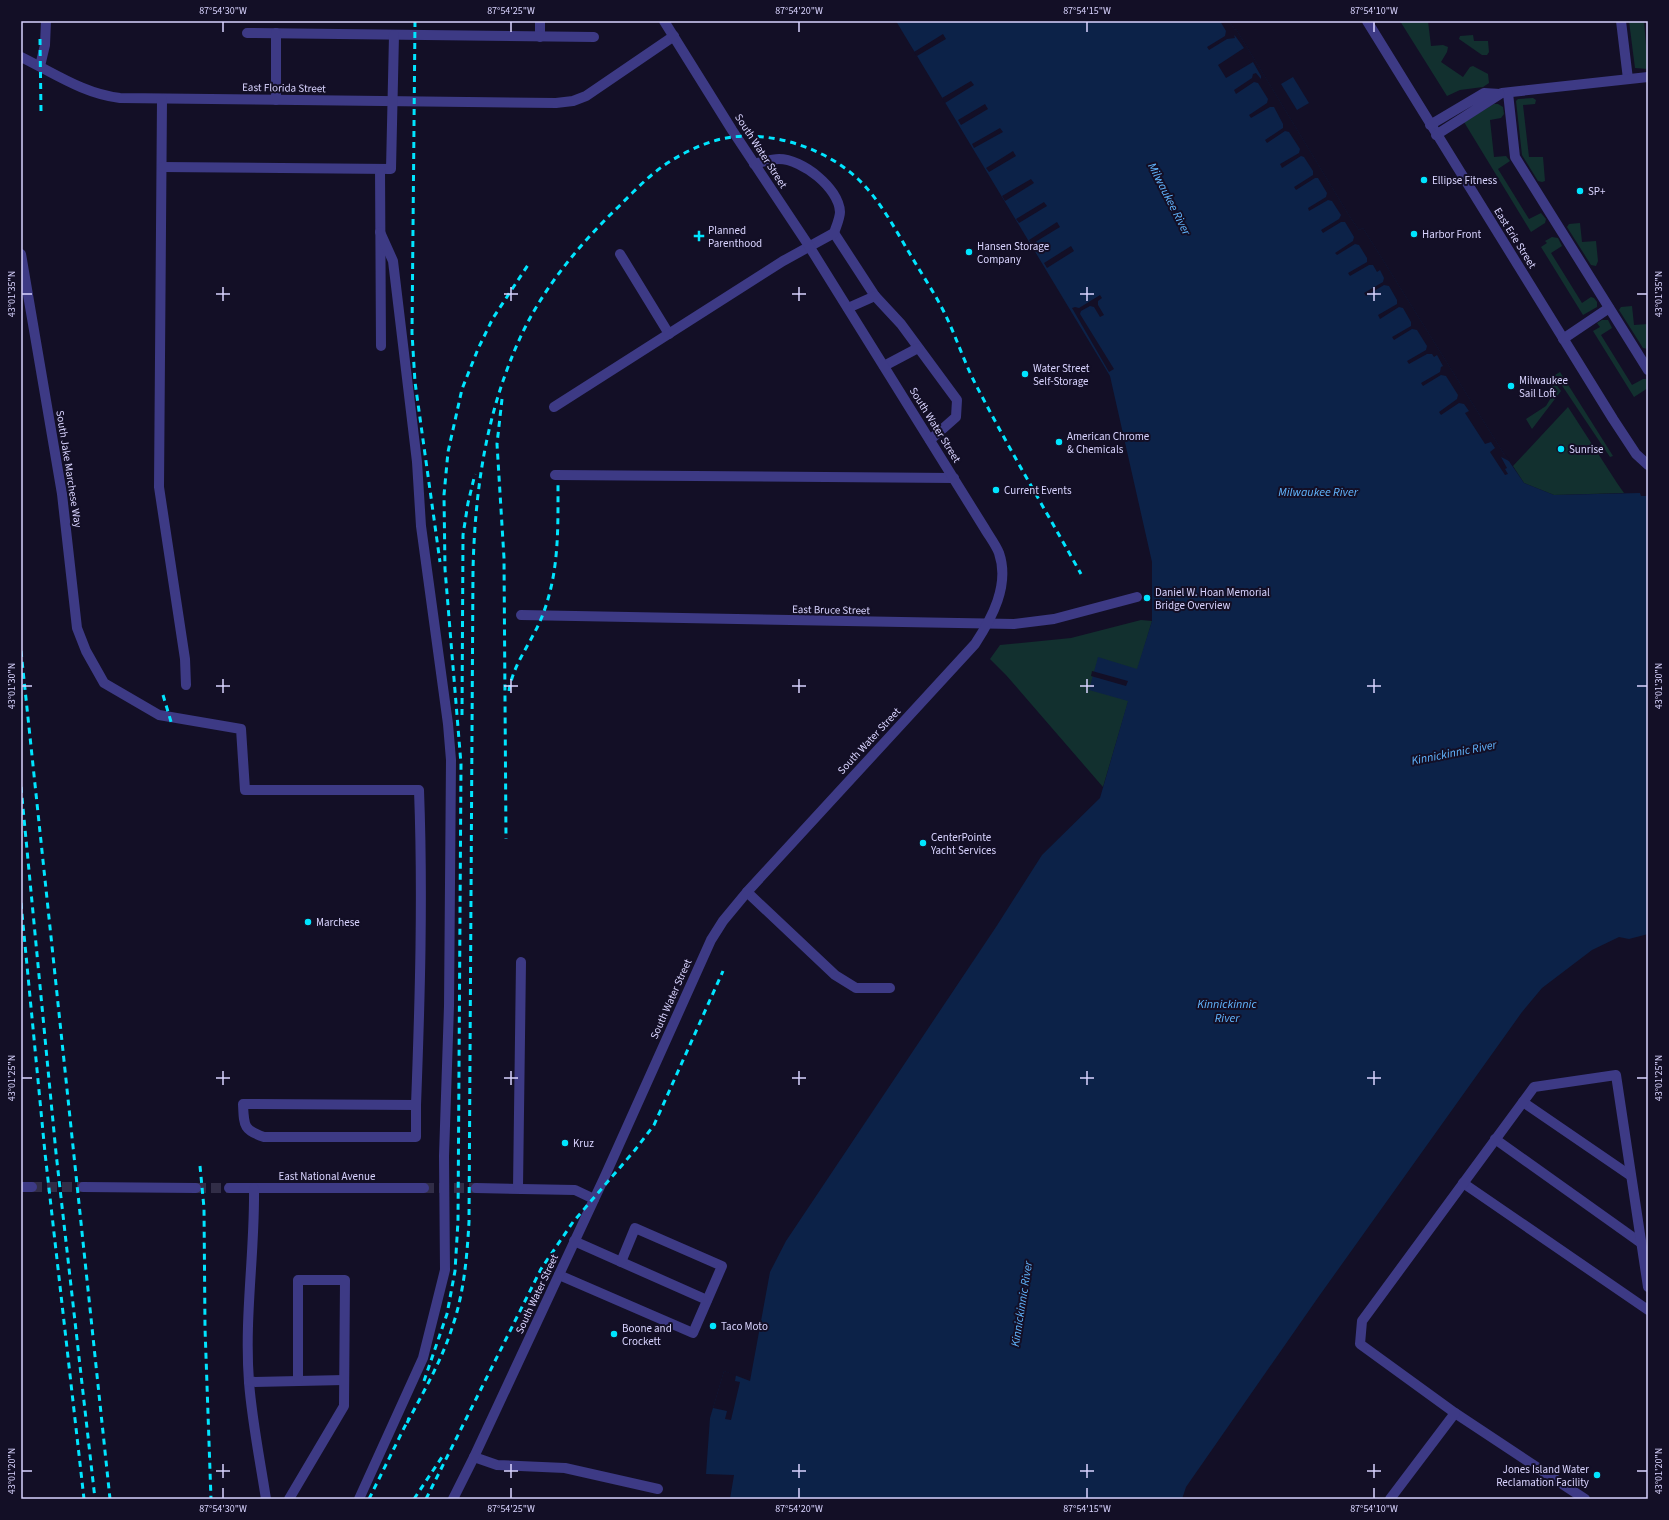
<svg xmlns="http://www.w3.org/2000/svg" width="1669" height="1520" viewBox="0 0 1669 1520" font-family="'Source Sans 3',sans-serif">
<rect width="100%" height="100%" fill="#130f26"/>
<g fill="#12302f">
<polygon points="1400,21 1428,21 1431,46 1443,45 1448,47 1447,52 1441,62 1463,77 1470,67 1473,66 1488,74 1489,83 1483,87 1460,90 1447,96"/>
<polygon points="1629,21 1644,21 1648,69 1635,68"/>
<polygon points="1473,35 1474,41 1488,41 1489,52 1487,55 1482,55 1459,39 1460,36"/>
<polygon points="1533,98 1536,100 1535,104 1523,105 1529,157 1543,157 1545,181 1542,182 1538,181 1522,155 1516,101 1518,99"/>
<polygon points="1494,104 1498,104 1503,107 1504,114 1501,118 1490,120 1494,157 1506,156 1510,161 1498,169 1529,219 1541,213 1546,219 1545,223 1531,232 1464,122"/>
<polygon points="1580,223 1582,242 1596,241 1598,261 1596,266 1591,265 1567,227 1569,224"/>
<polygon points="1552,237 1558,238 1562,246 1551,253 1582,303 1591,297 1594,298 1597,302 1597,307 1583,315 1541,247 1547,243 1545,241"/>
<polygon points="1632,306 1634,325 1648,324 1648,349 1643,348 1619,310 1621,307"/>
<polygon points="1602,320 1608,320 1612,328 1601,335 1632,385 1643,379 1646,379 1648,382 1648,388 1634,397 1593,331 1600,327 1597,323"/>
<polygon points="1560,372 1613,456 1610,457 1555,375"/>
<polygon points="1550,376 1561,391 1532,429 1526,419 1546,406 1555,391 1546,378"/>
<polygon points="1568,407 1617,483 1624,493 1554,495 1524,483 1513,466"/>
<polygon points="1141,620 1152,621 1103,787 1006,675 990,659 1000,645 1071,638"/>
</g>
<g fill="#0c2248">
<polygon points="896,21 1229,21 1235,30 1236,29 1350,217 1359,230 1363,228 1504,454 1524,483 1554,495 1640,493 1641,496 1648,496 1648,934 1629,939 1619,937 1592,950 1542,988 1522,1012 1317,1299 1186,1487 1182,1499 730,1499 734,1475 706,1474 710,1418 724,1371 750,1381 770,1272 786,1241 996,927 1042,855 1100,798 1128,701 1089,690 1098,657 1137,669 1152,621 1152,562 1110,376"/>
<polygon points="1293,77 1309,103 1297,110 1281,84"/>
</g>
<g fill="#130f26">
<polygon points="1220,21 1229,21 1235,30 1236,29 1350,217 1359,230 1363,228 1504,454 1510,459 1509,461 1501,457 1507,468 1505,469 1508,474 1505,475 1490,452 1495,448 1491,442 1485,444 1465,413 1469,411 1464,404 1459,403 1441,415 1439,412 1457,399 1458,395 1446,376 1441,375 1423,386 1421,383 1440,372 1441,367 1443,366 1437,355 1434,357 1432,354 1427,354 1409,364 1407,361 1426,350 1427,346 1417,330 1412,329 1394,340 1392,337 1411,326 1411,322 1403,308 1399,307 1380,319 1378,315 1397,304 1397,300 1389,286 1384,285 1366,296 1364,293 1383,282 1384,278 1380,270 1377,272 1373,265 1369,265 1350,276 1348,273 1367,262 1367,258 1359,245 1355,244 1337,255 1335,253 1353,241 1354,237 1345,222 1341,222 1323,233 1321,230 1339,219 1341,215 1332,201 1328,200 1309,211 1308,208 1326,197 1327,193 1318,178 1315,178 1296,190 1294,187 1313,175 1313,171 1304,157 1301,156 1282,168 1280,164 1299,153 1300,149 1289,132 1285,131 1267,143 1265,140 1283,128 1283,124 1274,107 1270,107 1251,118 1249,115 1267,103 1268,99 1258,83 1254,82 1236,94 1234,90 1252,78 1253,74 1256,73 1261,79 1261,76 1253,62 1226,78 1218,65 1244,48 1236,37 1234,35 1235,38 1227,39 1209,50 1207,47 1225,36 1226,31"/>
<polygon points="943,34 946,39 917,56 914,52"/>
<polygon points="971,81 974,85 945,103 942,98"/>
<polygon points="985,104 988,109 961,125 958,120"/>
<polygon points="1000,128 1003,132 974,148 972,144"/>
<polygon points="1013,151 1016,156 989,172 986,168"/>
<polygon points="1031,179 1034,183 1005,201 1002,196"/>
<polygon points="1044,202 1047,206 1019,223 1016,219"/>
<polygon points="1057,222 1060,227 1032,244 1029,240"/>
<polygon points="1071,246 1074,251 1047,268 1044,263"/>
<polygon points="1100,295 1102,298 1098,301 1098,305 1104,315 1100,317 1094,307 1090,306 1081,311 1080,314 1114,369 1109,372 1072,308 1075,307 1079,308"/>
<polygon points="1092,671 1128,681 1126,686 1091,676"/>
<polygon points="724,1371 736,1375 735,1381 740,1382 731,1420 725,1419 727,1411 713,1408"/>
</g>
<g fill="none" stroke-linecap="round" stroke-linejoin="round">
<g stroke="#312d47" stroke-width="10" stroke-dasharray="10 5" stroke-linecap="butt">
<polyline points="32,1187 83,1187"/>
<polyline points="196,1188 229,1188"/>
<polyline points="424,1188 476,1188"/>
</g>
<g stroke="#3d3a85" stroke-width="10">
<polyline points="540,21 540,37"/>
<polyline points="1367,21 1613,419 1636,454 1648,465"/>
<polyline points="1621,21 1628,79"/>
<polyline points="247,33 594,37"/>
<polyline points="276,33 276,100"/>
<path d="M21,57C54,73 84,94 120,98L556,103L573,101L586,96L674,36"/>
<polyline points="40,66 45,45 46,21"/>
<polyline points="1502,93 1648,77"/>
<polyline points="1508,93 1515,157 1648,370"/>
<polyline points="162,99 159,487 185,659 186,685"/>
<polyline points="1430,125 1484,93 1500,94 1436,135"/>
<polyline points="162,167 391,169 394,35"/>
<polyline points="380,169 381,346"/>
<polyline points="834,233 875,296"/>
<path d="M21,254L62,494L77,628L86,651L104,683L159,715L241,729L245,790H419C423,895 420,1000 416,1105L243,1104C244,1125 243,1130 264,1137H416V1105"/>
<polyline points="620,254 669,334"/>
<polyline points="848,308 875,296 901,324 957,400 956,417 930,440"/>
<polyline points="1563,339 1609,308"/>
<polyline points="884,366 918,348"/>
<path d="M554,407L783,261L834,233C836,227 840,218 840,212C839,188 802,159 779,159C771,159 762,162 754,164"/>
<polyline points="555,475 954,478"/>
<polyline points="521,615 1014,624 1054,619 1137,597"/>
<polyline points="747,892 835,975 856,988 890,988"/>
<polyline points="1523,1102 1631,1176"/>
<polyline points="1495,1139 1641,1243"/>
<polyline points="1463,1183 1648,1310"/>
<polyline points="21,1187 32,1187"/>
<polyline points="83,1187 196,1188"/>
<polyline points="229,1188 424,1188"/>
<path d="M254,1188C255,1252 244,1317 249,1382C252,1421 260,1460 266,1499"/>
<polyline points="476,1188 575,1190 594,1199"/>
<polyline points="518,1188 521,962"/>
<polyline points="574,1241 707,1300"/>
<polyline points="559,1275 693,1333 722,1266 635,1228 621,1262"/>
<polyline points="249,1382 344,1380"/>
<polyline points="1455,1413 1585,1499"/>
<polyline points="474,1457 497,1465 565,1468 658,1489"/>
<polyline points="289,1499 344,1406 345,1280 298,1280 298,1381"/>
<polyline points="359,1499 423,1358 445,1270 444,1156 449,1006 451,760 448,724 421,526 417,462 393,261 380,232"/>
<path d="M453,1499L474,1457L605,1176L711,940L723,921L747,892L975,644C992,618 1010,585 999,553C996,545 989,536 985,529L809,246L732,130L664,21"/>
<polyline points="1390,1499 1455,1413 1360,1344 1362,1321 1534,1087 1616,1075 1648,1287"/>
</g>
<g stroke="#00e5ff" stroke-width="3" stroke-dasharray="6 5" stroke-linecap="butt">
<polyline points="415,21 412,333 415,382 440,562"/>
<polyline points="40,39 41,112"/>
<polyline points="502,399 497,444 504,558 506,839"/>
<polyline points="21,651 110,1499"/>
<path d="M509,691C513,663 533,641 543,614C559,572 558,530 558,485"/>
<polyline points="163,695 172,725"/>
<polyline points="462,715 463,535 468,503 475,474"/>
<polyline points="21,787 56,1153 95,1499"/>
<polyline points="21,903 45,1153 84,1499"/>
<polyline points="200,1166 204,1208 205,1328 211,1499"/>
<polyline points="424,1381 447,1314 455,1271 458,1221 461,764 445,569 444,495 448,452 462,389 478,349 493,318 528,265"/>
<path d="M407,1423C424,1391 442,1360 453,1325C464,1292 467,1257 469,1222L473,570C475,489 486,413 520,338C541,292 574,251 610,215C629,197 647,176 669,162C688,150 710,140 732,137C776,132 826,149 858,179C881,201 896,231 913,259C923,276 935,294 944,312C956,336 964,362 976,385C1009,449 1046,511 1081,574"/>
<polyline points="369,1499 409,1418"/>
<polyline points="414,1499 442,1457"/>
<polyline points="426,1499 541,1269 573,1222 635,1150 654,1125 723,971"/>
</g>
</g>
<path fill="none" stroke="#d9d4ff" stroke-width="1.5" d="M223,22V32M511,22V32M799,22V32M1087,22V32M1374,22V32M223,287V301M511,287V301M799,287V301M1087,287V301M1374,287V301M22,294H32M216,294H230M504,294H518M792,294H806M1080,294H1094M1367,294H1381M1637,294H1647M223,679V693M511,679V693M799,679V693M1087,679V693M1374,679V693M22,686H32M216,686H230M504,686H518M792,686H806M1080,686H1094M1367,686H1381M1637,686H1647M223,1071V1085M511,1071V1085M799,1071V1085M1087,1071V1085M1374,1071V1085M22,1078H32M216,1078H230M504,1078H518M792,1078H806M1080,1078H1094M1367,1078H1381M1637,1078H1647M223,1464V1478M511,1464V1478M799,1464V1478M1087,1464V1478M1374,1464V1478M22,1471H32M216,1471H230M504,1471H518M792,1471H806M1080,1471H1094M1367,1471H1381M1637,1471H1647M223,1488V1498M511,1488V1498M799,1488V1498M1087,1488V1498M1374,1488V1498"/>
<g fill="#00e5ff" stroke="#130f26" stroke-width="1.5">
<circle cx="1424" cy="180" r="4"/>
<circle cx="1580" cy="191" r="4"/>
<circle cx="1414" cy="234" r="4"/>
<path d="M697 230h4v4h4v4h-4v4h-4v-4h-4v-4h4z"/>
<circle cx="969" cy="252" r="4"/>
<circle cx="1025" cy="374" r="4"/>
<circle cx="1511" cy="386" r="4"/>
<circle cx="1059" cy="442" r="4"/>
<circle cx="1561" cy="449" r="4"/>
<circle cx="996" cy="490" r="4"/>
<circle cx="1147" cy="598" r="4"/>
<circle cx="923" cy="843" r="4"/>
<circle cx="308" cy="922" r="4"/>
<circle cx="565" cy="1143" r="4"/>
<circle cx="713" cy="1326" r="4"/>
<circle cx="614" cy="1334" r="4"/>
<circle cx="1597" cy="1475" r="4"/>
</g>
<g text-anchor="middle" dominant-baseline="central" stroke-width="4" stroke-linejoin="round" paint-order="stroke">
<g font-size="11" fill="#d9d4ff" stroke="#130f26">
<text transform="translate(284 88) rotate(1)">East Florida Street</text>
<text transform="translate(761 151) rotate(57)">South Water Street</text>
<text transform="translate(1515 238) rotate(58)">East Erie Street</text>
<text transform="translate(935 425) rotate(58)">South Water Street</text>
<text transform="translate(69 469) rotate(81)">South Jake Marchese Way</text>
<text transform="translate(831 610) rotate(1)">East Bruce Street</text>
<text transform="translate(869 741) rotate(-47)">South Water Street</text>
<text transform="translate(671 999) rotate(-66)">South Water Street</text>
<text x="327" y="1176">East National Avenue</text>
<text transform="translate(537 1294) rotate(-65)">South Water Street</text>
</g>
<g font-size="11" fill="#d9d4ff" stroke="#130f26" text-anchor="start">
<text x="1432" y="180">Ellipse Fitness</text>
<text x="1588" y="191">SP+</text>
<text x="708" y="230">Planned<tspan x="708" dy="13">Parenthood</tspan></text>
<text x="1422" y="234">Harbor Front</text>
<text x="977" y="246">Hansen Storage<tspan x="977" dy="13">Company</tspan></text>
<text x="1033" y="368">Water Street<tspan x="1033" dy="13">Self-Storage</tspan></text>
<text x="1519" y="380">Milwaukee<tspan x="1519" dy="13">Sail Loft</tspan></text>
<text x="1067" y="436">American Chrome<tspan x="1067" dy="13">&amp; Chemicals</tspan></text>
<text x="1569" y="449">Sunrise</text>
<text x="1004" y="490">Current Events</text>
<text x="1155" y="592">Daniel W. Hoan Memorial<tspan x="1155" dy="13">Bridge Overview</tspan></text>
<text x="931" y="837">CenterPointe<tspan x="931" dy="13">Yacht Services</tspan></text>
<text x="316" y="922">Marchese</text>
<text x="573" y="1143">Kruz</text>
<text x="721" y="1326">Taco Moto</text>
<text x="622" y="1328">Boone and<tspan x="622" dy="13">Crockett</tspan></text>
<text x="1589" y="1469" text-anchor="end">Jones Island Water<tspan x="1589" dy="13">Reclamation Facility</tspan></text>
</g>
<g font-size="12" font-style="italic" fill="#62b6ff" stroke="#130f26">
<text transform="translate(1169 199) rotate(63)">Milwaukee River</text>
<text x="1318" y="492">Milwaukee River</text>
<text transform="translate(1454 753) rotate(-11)">Kinnickinnic River</text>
<text x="1227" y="1004">Kinnickinnic<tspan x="1227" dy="14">River</tspan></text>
<text transform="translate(1022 1304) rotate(-81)">Kinnickinnic River</text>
</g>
</g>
<rect width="1669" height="1520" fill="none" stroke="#130f26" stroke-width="44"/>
<rect x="22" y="22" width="1625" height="1476" fill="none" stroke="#d9d4ff" stroke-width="1.5"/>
<g font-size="10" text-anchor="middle" fill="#d9d4ff">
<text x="223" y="14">87°54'30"W</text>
<text x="511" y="14">87°54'25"W</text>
<text x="799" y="14">87°54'20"W</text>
<text x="1087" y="14">87°54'15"W</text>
<text x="1374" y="14">87°54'10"W</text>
<text transform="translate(11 294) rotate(-90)" y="4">43°01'35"N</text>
<text transform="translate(1658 294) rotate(-90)" y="4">43°01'35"N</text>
<text transform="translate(11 686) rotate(-90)" y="4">43°01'30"N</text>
<text transform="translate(1658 686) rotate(-90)" y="4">43°01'30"N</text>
<text transform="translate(11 1078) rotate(-90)" y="4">43°01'25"N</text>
<text transform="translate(1658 1078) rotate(-90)" y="4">43°01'25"N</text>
<text transform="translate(11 1471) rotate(-90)" y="4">43°01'20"N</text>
<text transform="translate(1658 1471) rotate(-90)" y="4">43°01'20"N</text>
<text x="223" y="1512">87°54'30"W</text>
<text x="511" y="1512">87°54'25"W</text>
<text x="799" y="1512">87°54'20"W</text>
<text x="1087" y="1512">87°54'15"W</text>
<text x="1374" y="1512">87°54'10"W</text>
</g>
</svg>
